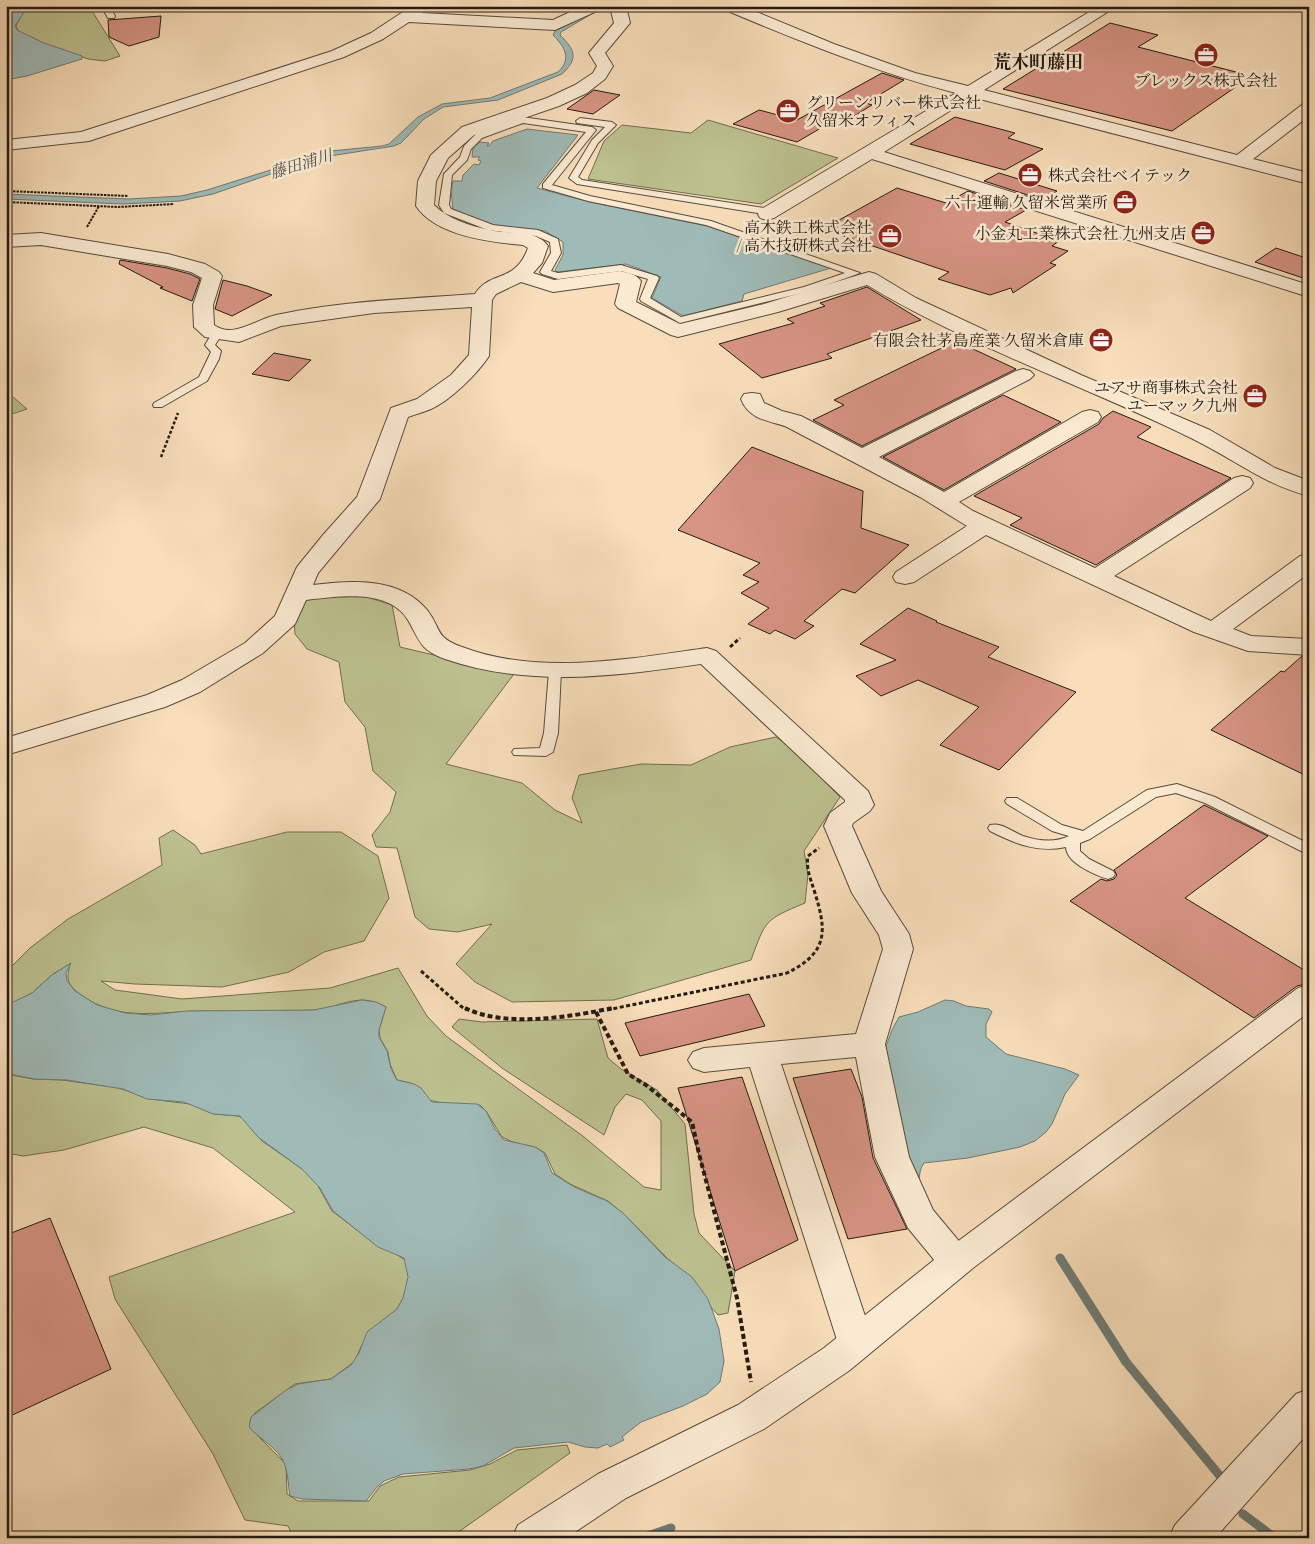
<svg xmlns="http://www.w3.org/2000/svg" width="1315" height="1544" viewBox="0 0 1315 1544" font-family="'IM FELL French Canon','Noto Serif JP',serif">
<rect width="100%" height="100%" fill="#f8deba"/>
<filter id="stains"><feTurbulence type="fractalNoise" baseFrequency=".004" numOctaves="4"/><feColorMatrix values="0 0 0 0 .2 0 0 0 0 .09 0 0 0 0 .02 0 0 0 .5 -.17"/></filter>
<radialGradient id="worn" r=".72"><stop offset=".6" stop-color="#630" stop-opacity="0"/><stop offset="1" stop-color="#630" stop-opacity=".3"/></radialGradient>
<g fill="#bdc190" stroke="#706e51">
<polygon points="23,6 89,6 120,56 105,61 88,59 37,41 19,32 16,26 24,10"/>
<polygon points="708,120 838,158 761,204 588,179 604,141 622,125 691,133"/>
<polygon points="6,391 27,409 6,416"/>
<path d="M351,592L392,605L400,647L514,674L446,764L522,783L555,810L582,823L572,798L579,775L641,764L691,765L730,747L776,737L794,750L840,797L804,851L808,874L805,903C765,920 766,919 751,960L614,1000L512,1002L475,982L456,964L492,924L458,932L429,929L415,917L397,848L376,847L372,835L390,812L396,792L373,771L365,727L345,702L339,662L307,649L295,634L294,619L308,597Z"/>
<path d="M173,830L195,845L201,854L287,832H341L378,856L389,898L364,941L324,952L289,972L222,987L135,984L101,981L115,990L182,999L330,988L398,968L427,1016L446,1036L584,1137L644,1187L661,1190V1121L642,1100L626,1094L615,1107L604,1135L502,1068L452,1027L459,1019L482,1022L597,1019L608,1058L621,1069L657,1090L685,1124L694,1214L699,1233L735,1271L728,1313L718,1315L709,1305L694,1280L667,1258L625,1215L608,1201L570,1184L555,1174L545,1153L535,1147L515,1143L502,1137L486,1111L480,1105L443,1103L428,1100C421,1085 412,1083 397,1080L390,1064L388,1052L380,1038L379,1030L386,1007C378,1003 371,1000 361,1000C345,1001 329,1009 313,1010C276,1012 239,1011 203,1011C159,1011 120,1023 81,995C67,984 66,980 70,964L53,974L32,993L6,1007V972L30,948L68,919L162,865L159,838Z"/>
<polygon points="6,1074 33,1079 62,1080 119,1088 150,1099 190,1104 214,1114 238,1116 245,1119 262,1141 305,1171 317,1184 332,1211 378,1246 393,1252 405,1260 409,1276 404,1297 396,1310 362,1345 354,1362 331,1379 295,1384 255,1413 250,1420 252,1430 286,1464 287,1494 298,1501 369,1501 380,1486 399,1477 470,1470 490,1464 517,1450 567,1445 570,1453 450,1538 294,1538 288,1526 245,1520 213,1454 115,1299 109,1277 295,1212 213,1148 144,1127 64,1150 23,1156 6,1153"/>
</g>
<g fill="#9fbbb8" stroke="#6d7b76">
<polygon points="6,6 23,6 23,14 15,26 17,30 44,43 82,56 82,59 27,76 6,80"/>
<path d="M605,6L561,32L560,35C575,50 579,58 562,74L498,100L443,107L424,119L401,143L394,146L317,158L213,194L180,201L123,204L6,199V194L128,199L181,196L207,190L331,151L382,146L389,144L418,117L442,104L490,98L558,72C572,59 565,47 553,35L555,31Z"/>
<polygon points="527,129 578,135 537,188 590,202 707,226 831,268 744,294 742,301 683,316 652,298 661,277 626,264 557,272 555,270 563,255 563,242 545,231 497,226 470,218 453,209 451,192 453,181 462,181 463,175 474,164 479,165 481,161 478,160 480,157 472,157 473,148 480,142 489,143 487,146 489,146 493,141"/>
<path d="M71,963L66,973L67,981L75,991L97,1005L125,1013L151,1015L187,1011L314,1010L362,1000L376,1002L386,1007L379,1030V1037L387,1051L391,1069L397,1080L414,1084L421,1088L432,1102L477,1104L486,1111L495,1129L504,1140L535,1147L544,1153L552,1173L574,1187L607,1201L623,1213L665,1257L692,1277L708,1299L719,1329L724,1361L720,1382L707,1394L683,1406L641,1422L622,1437L624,1440L610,1447L607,1444L598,1448L585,1447L568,1442L514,1448L483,1466L469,1469L403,1474L384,1481L377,1487L366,1501L302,1499L290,1496C288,1484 288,1467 281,1457C273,1445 258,1438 249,1427L251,1417L286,1390L298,1384L331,1379L351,1365L359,1353L367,1332L397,1309L403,1298L408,1277L404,1258L378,1247L333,1211L320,1188L302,1169L258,1137L240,1116L213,1114L184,1102L147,1099L123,1089L67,1080L34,1079L6,1073V1007L11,1003L32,993L52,975Z"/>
<path d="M945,1000L954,1001L966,1006L989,1009L992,1012L986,1024V1037L1006,1054L1065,1069L1079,1075L1065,1094L1052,1124L1046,1132L1035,1141L1020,1147L968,1158L924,1163C917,1173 921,1181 917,1192L885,1049L892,1030L899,1017L918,1012Z"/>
</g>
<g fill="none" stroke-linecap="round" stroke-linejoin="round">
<g stroke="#6d7b76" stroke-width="9">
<polyline points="1060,1258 1126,1362 1220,1476"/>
<polyline points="1243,1514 1275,1538"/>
<polyline points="642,1538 671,1528"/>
</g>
</g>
<g fill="#d79484" stroke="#231a12">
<polygon points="161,16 159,37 129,46 109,37 108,20"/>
<polygon points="1110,23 1158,35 1138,47 1244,74 1230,82 1240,84 1172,131 1003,89"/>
<polygon points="882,73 904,80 866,103 872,105 846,121 838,118 797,142 733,124 759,110 797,120"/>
<polygon points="594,90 620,95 593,114 567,109"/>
<polygon points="955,117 1015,133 1008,138 1043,149 1005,170 910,144"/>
<polygon points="999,173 1057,191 1043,200 984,181"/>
<polygon points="897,188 946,203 968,191 1026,210 1005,222 1059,241 1052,246 1068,251 1050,263 1056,265 1013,293 1011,288 990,295 938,279 949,272 823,229"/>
<polygon points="1276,248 1309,259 1309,280 1255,262"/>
<polygon points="120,260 167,268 190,274 200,279 192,301 160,288 163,287 119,264"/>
<polygon points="223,280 247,286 272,295 232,316 215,309"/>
<polygon points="867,287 921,320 827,354 832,358 762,378 719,344 794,323 787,319 825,306 820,303"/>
<polygon points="956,341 1016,369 862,446 813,420 844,405 834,400"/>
<polygon points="274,353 311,360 289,381 252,374"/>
<polygon points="1003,395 1061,422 944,490 883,457"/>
<polygon points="1113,411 1151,427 1137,437 1231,478 1096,565 1010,525 1022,518 974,496 1099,424 1103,418"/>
<polygon points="752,447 863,491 861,528 909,545 855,593 842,589 804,621 814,626 795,639 775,630 770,634 748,624 769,608 741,593 759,582 743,575 760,563 678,530"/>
<polygon points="908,608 937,621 936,622 999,647 988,657 1076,692 999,770 940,745 979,707 918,680 881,696 856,676 896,660 860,644"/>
<polygon points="1302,656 1309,657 1309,777 1211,730 1281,671 1284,672"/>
<polygon points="1204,805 1268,836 1185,898 1309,973 1309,983 1297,986 1254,1018 1070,901 1101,879 1107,881 1114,879 1117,875 1114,870"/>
<polygon points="749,994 765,1026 640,1056 625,1023"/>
<polygon points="851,1069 862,1097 873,1158 907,1229 848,1239 793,1078"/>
<polygon points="742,1077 798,1240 735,1271 678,1088"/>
<polygon points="50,1218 111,1369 6,1418 6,1235"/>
</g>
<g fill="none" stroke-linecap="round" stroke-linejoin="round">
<defs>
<g id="service">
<polygon points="101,6 109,6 115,16 114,18 108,18"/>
<path d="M522,117L592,127L596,130L552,185L590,196L711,221L860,273L810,291L680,323L641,301L640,299L648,279L621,271L558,279L542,274L540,272L551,253L550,242L536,236L488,230L444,213L439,205L444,174L460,157L464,146L476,134ZM523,123L586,132L543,184V188L588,201L706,225L845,273L804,287L681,317L650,298L659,278L657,276L621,265L558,273L551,271L561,253L558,239L538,230L493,225L451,209L449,205L452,175L467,160L471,149L482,138Z"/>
<polygon points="580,118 612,122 616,125 598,143 578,177 582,180 771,209 776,212 771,215 577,184 569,178 592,140 605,127 577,123 576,121"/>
<polygon points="217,331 222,334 215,345 221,351 219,359 207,381 162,407 154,407 153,405 154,403 199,377 211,352 205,345 213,332"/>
<polygon points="555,667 561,671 558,733 553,752 546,756 514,755 512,752 514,749 540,748 544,733 549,671"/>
<path d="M1177,784L1215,797L1309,844V855L1205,803L1176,793L1156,797L1090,839L1080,843V851L1089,859L1113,871L1115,874L1113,877L1108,879C1095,875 1066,863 1066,847C1037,853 1016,844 990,831L988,828L990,825C1002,822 1012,832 1023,836C1038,841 1055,843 1069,836L1052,831L1007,804L1005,801L1007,798H1017L1062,825L1083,831L1147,790Z"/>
</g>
<g id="minor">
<path d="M412,6H430L422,13L553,20L583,6H626L630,23L605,53L613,66L605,79L587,93L559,106L474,135L448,158L436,181L434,205C448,219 470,226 490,230C508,235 535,228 548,246L542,263L533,273L554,280L620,271C628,273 636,274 641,281L636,302L680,324L764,304L862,274L869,272L876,274L916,298L1081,375L1210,430L1275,468L1309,481V496C1263,484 1234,459 1193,439C1085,386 970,347 867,285L778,312L678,337L671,335L618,308L615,304L620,284L618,283L553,292L521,282L496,294L492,300L489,356C478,373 450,401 431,409C424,412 416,414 408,417L380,499L318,573L313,585C351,580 400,577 427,610C442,629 434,637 462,647C539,676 627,659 707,648L716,651L868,791L874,805L870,811L853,823L852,826L881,891L909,934L913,949L885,1044L909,1157L933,1210L968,1252L974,1262L968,1272L956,1276L944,1272L908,1228L875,1157L856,1057L781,1064L874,1343L869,1354L856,1358L843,1354L838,1343L750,1067L704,1072L693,1068L688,1060L693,1052L704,1048L856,1034L883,949L879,935L852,893L824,826L830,813L845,802V800L701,664C615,676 530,688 445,659C420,650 420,641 408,620C389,589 342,596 313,599L306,600L295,624L263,653L200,692L165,707L6,755V738L147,695L182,680L245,643L275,616L297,567L323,535L357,497L391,408L417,399L451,375L469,355L472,307L374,313L281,326L239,342L205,337L194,327L193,305L202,278L191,272L167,266L41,245L6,247V235L41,233L168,254L205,264L219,272L222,276L213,305L214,325C233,339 257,319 276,315C341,301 409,299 475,294C490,270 515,284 528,248L523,245C490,242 436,236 416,206L418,181L431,155L462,127L547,98L575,85L593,73L597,66L589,53L614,23L611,11H597L555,30L409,22L383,39L344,57L89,141L6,150V140L81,132L332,51L371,33Z"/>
<path d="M1023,369L1030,371L1034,375L1030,379L879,457L944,492L1082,412L1090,410L1098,412L1101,417L1098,422L959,502L973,511L1095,568L1234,478L1242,476L1250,478L1253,483L1250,488L1114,576L1211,621L1300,556L1309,554V573L1233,629L1251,636L1309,639V655L1248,651L1194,632L986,535L914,582L905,584L896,582L893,577L896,572L967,526L920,497L785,426C767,421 748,418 741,399L744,394L752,393L760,394L764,403L782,411L801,416L862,448L1016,371Z"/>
<polygon points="1309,1389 1309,1432 1215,1538 1169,1538 1175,1525 1296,1394"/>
</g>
<g id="tertiary">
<path d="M721,6H742L834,44L915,73L968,86L1099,6H1117L984,90L1237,155L1303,104L1309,103V116L1253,159L1309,173V184L972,97L884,152L1309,285V297L872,159L774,218L767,220L760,218L758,214L760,210L956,93C875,72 799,41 723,9Z"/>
<polygon points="1309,985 1309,1012 973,1268 850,1370 764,1429 626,1498 566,1538 512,1538 518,1525 598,1474 738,1405 824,1348 949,1248 1298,988"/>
</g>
</defs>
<use href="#service" stroke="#584b3c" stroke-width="2"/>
<use href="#minor" stroke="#584b3c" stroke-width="2"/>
<use href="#tertiary" stroke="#584b3c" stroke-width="2"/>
<g stroke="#231a12" stroke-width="2" stroke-dasharray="2.5 1" stroke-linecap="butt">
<polyline points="6,191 128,196"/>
<polyline points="6,202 118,207 174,204"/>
<polyline points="87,227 99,206"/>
</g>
<polyline stroke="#231a12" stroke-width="2.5" stroke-dasharray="3 2" stroke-linecap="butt" points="161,457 178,413"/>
<g stroke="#231a12" stroke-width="3" stroke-dasharray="4 2.5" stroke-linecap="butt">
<polyline points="730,647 740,638"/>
<polyline points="421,971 462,1007 467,1010"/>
<path d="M607,1010L787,973C829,952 827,931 814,890C810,877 806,869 808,856L819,848"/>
</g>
<g stroke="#231a12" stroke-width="4" stroke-dasharray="5 3" stroke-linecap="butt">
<path d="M465,1008C506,1028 569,1017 613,1008"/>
<polyline points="596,1012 628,1074 646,1085 692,1122 699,1154 737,1298 751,1382"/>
</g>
<use href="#service" fill="#faead2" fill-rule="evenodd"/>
<use href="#minor" fill="#faead2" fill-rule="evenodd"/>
<use href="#tertiary" fill="#faead2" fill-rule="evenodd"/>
</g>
<defs>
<symbol id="office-disc" viewBox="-11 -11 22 22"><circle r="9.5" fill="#8f2418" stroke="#faead2"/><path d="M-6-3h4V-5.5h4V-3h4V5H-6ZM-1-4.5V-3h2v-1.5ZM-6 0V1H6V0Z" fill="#fff"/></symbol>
</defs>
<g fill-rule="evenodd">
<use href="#office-disc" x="1192" y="41" width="28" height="28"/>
<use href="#office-disc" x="774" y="97" width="28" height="28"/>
<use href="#office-disc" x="1016" y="161" width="28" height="28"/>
<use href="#office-disc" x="1111" y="188" width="28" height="28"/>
<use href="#office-disc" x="1189" y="219" width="28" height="28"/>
<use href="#office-disc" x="876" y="222" width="28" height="28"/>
<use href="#office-disc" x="1087" y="326" width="28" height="28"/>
<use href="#office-disc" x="1241" y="382" width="28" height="28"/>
</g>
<g text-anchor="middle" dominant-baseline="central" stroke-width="5" stroke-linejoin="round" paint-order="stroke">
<g font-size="16" fill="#231a12" stroke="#faead2" text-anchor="end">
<text x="1206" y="80" text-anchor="middle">ブレックス株式会社</text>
<text x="806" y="102" text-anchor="start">グリーンリバー株式会社<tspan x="806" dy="18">久留米オフィス</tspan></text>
<text x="1048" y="175" text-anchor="start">株式会社ベイテック</text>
<text x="1108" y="202">六十運輸 久留米営業所</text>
<text x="872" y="227">高木鉄工株式会社<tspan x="872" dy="18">/ 高木技研株式会社</tspan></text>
<text x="1186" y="233">小金丸工業株式会社 九州支店</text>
<text x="1084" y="340">有限会社茅島産業 久留米倉庫</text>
<text x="1238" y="387">ユアサ商事株式会社<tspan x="1238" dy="18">ユーマック九州</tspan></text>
</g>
<g font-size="16" font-style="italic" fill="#4e524c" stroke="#faead2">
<text transform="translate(301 164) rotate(-17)">藤田浦川</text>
</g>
<g font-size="18" font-weight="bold" fill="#231a12" stroke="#faead2">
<text x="1038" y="62">荒木町藤田</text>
</g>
</g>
<rect width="1315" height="1544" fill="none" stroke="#f8deba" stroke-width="25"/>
<rect x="8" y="8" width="1300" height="1529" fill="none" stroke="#231a12" stroke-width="2.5"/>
<rect x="12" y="12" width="1290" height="1519" fill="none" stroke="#231a12"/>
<rect width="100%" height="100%" filter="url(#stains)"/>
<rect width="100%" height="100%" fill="url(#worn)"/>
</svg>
